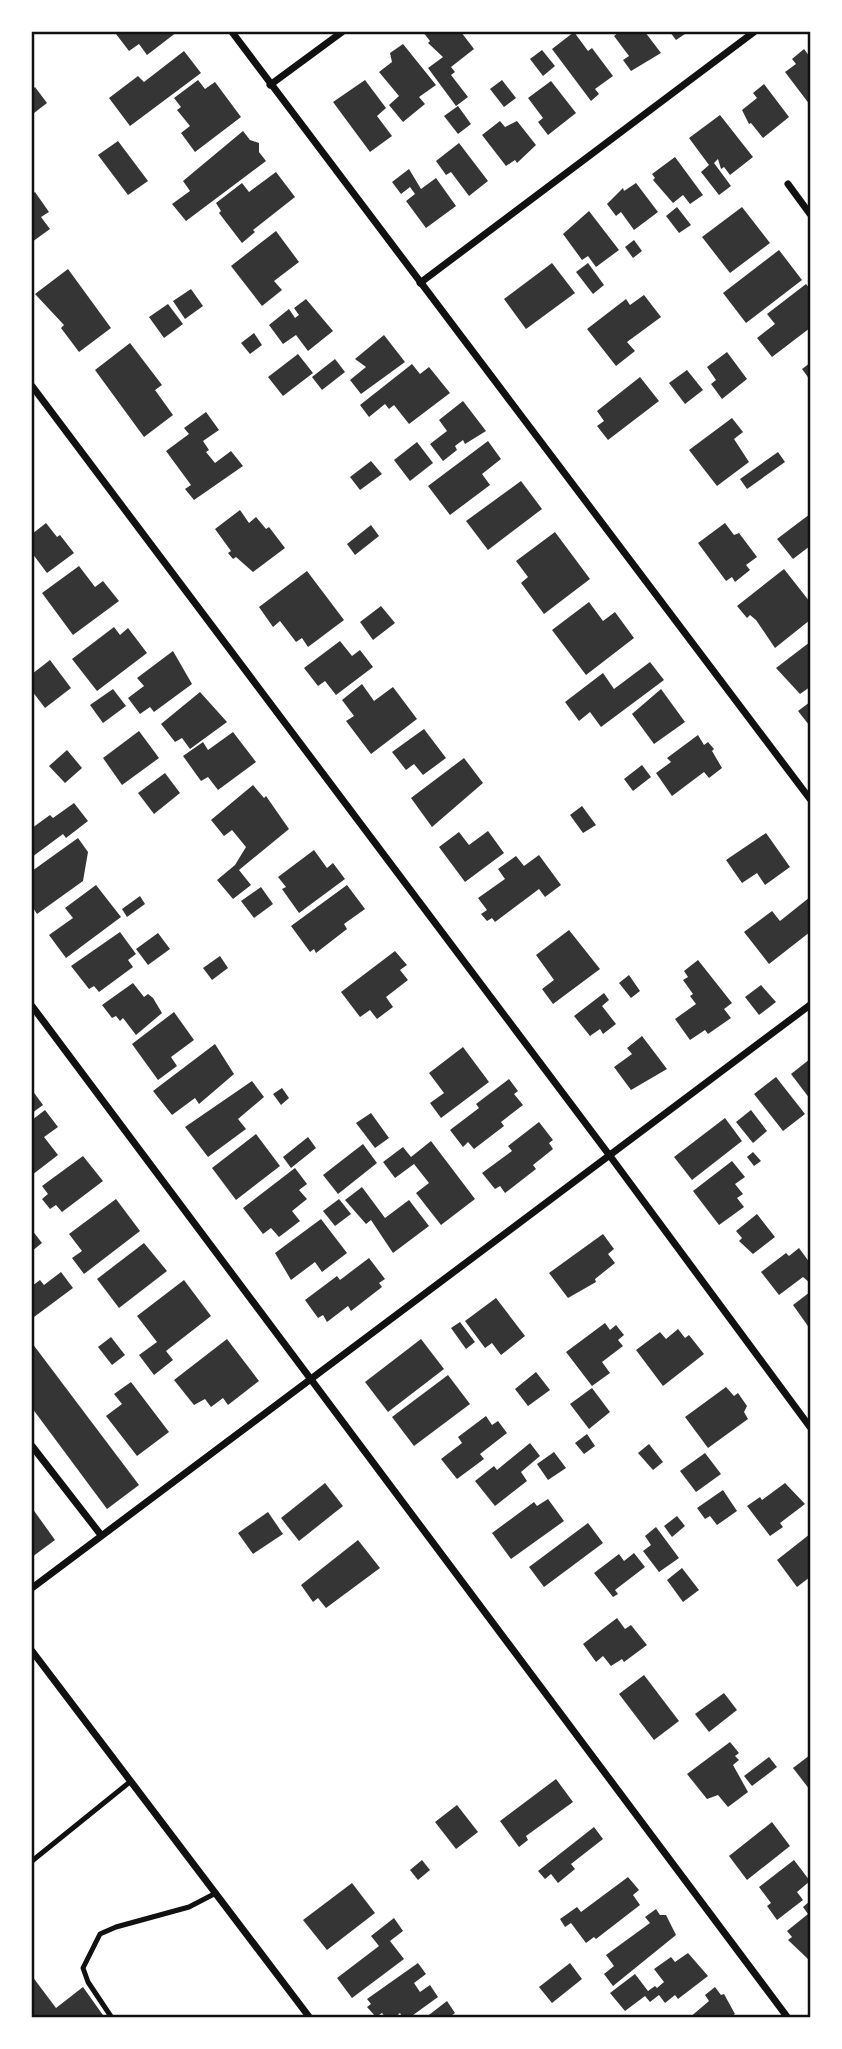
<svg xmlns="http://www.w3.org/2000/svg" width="842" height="2049" viewBox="0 0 842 2049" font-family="'Public Sans',sans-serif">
<rect width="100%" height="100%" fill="#fff"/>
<g fill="#353535">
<polygon points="120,32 177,32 147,55 139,44 129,51 116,34"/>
<polygon points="423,32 461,32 474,49 451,67 455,72 451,75 468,97 456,106 428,68 443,57 428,43 430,41"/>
<polygon points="574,32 588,51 592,48 613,76 595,89 599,94 591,101 552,49"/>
<polygon points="619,32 645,32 661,53 631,71 623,60 629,56 614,36"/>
<polygon points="670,32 688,32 676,40"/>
<polygon points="403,44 436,85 419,97 425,104 403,122 389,105 399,96 379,72 392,62 390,53"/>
<polygon points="804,49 810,57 810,105 785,72 796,64 792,59"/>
<polygon points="542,50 555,66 543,76 530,59"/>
<polygon points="184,51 201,73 130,126 109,98 138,76 144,82"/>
<polygon points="198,80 205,89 215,82 241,117 195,152 181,133 190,126 177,110 181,107 174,98"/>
<polygon points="365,80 386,108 377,116 392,136 370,152 333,102"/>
<polygon points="502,80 516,98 504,107 490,89"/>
<polygon points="551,81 576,113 548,135 538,122 543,118 528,98"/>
<polygon points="764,84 789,117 763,138 751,123 749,124 742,110 757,98 753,93"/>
<polygon points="35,87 47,103 34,113 32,90"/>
<polygon points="458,106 471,124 458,134 444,116"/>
<polygon points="720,115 753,157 730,175 724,167 721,169 718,159 714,163 731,186 719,195 701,172 709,165 689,138"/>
<polygon points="500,121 505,127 517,121 536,145 517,163 515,160 506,166 482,135"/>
<polygon points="243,131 250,140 259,143 259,152 266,161 186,221 172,204 190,191 183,181"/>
<polygon points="118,141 148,181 128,195 98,155"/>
<polygon points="459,143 488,181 469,196 451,172 446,175 436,161"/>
<polygon points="675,157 703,195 690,204 683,195 673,203 653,180 655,178 652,174"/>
<polygon points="409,169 421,189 436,178 456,206 426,228 406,201 415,194 410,187 401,194 392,182"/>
<polygon points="276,172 295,197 253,230 255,232 242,243 219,213 221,211 216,203 242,183 249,192"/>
<polygon points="636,183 658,212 634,230 621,212 616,216 607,204 623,188 624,191"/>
<polygon points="35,192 49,212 41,217 50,229 32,242 32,194"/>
<polygon points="677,207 691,225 679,233 666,216"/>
<polygon points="742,207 770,243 730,273 702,237"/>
<polygon points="589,211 619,250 596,267 588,256 582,260 563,234"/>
<polygon points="276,231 299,262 274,281 282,290 262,306 231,266"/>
<polygon points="634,240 642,251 633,258 625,247"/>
<polygon points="779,250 802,280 746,323 723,293"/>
<polygon points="552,263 575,293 526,329 504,299"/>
<polygon points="588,263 604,285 593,294 576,272"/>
<polygon points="68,269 111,328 79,352 61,328 64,325 35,294"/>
<polygon points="806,284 810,289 810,328 772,357 757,338 775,324 767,314"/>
<polygon points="191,289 203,306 185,319 173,301"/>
<polygon points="644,295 661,317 627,342 635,351 616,366 587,329 626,299 630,305"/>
<polygon points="306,299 333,331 308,351 296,335 283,344 269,325 289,309 295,318 299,315 294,308"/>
<polygon points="168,304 183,324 164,338 149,317"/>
<polygon points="254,333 262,345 250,354 241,343"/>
<polygon points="384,335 405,362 361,394 350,380 366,367 355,359"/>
<polygon points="130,343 162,385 155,390 173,415 144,437 95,370"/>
<polygon points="727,352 747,379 722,399 711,384 716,380 707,367"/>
<polygon points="298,354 313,373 283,396 268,377"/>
<polygon points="335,359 345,372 322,390 312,377"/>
<polygon points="810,363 810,380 802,369"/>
<polygon points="412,364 420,374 429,367 450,393 409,424 394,405 389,409 385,404 369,417 360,405"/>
<polygon points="687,370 703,390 685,404 669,383"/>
<polygon points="640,377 659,401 608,440 597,426 604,421 597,411"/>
<polygon points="463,401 486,431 465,444 463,440 455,446 457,450 443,461 430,444 447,431 439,420"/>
<polygon points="206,412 219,430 203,441 209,450 206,452 215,463 231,451 243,466 194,500 185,489 191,485 166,451 189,434 184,428"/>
<polygon points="732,418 743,432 734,439 749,462 717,486 689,450"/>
<polygon points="488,441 501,459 482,474 490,485 450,515 428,486"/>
<polygon points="417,442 433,463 410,481 394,460"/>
<polygon points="778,452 785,462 747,489 740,479"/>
<polygon points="371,461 382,474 360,490 350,477"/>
<polygon points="521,481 542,509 488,550 466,521"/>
<polygon points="240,510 249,523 256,517 266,529 269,527 285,548 253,572 236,557 233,559 228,553 231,551 215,529"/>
<polygon points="810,514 810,546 793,559 777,539"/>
<polygon points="46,523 57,537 60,535 74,553 47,573 32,553 32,534"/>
<polygon points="725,523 734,535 739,533 757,557 746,565 750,570 735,582 732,577 726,581 698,543"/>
<polygon points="371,525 379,536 355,555 347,544"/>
<polygon points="555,532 590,579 544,614 521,583 528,577 516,561"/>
<polygon points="79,566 95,587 103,581 119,601 73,635 42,593"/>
<polygon points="784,569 810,602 810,620 775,648 756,620 750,615 747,618 737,606"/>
<polygon points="307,571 344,620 308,647 302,638 296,642 280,621 273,627 259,607"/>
<polygon points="589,602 603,621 615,612 634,638 586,675 552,630"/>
<polygon points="381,606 395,623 373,640 360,622"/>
<polygon points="114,627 120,635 128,628 147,653 97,691 72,659"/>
<polygon points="340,641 352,656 360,650 373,667 336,695 325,681 318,686 304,668"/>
<polygon points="810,642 810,687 800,694 776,668"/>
<polygon points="173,651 192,684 154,712 150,707 140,714 128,698 144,686 137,678"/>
<polygon points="50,660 71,688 45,708 32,691 32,674"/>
<polygon points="650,662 664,680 601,727 590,712 579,721 565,702 603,673 614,689"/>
<polygon points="362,684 374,701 393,687 417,719 371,754 346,721 354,716 342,700"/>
<polygon points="113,689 126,706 103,723 90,705"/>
<polygon points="661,689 685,722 654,744 632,714"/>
<polygon points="200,692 227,722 190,749 182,738 175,742 161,724"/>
<polygon points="810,702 810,724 809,725 798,711"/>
<polygon points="424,729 446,758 423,775 414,764 406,770 392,752"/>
<polygon points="139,731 159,758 122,785 103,758"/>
<polygon points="233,732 256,762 218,790 208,777 201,781 183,756 203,742 208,750"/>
<polygon points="698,735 704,745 708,742 714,749 712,751 722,768 709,778 704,772 672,796 656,773 671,762 667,758"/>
<polygon points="67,750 82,768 65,783 49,766"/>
<polygon points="464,758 483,783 432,827 411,798"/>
<polygon points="642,765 651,777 633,791 624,779"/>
<polygon points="165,773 180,793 154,814 138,793"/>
<polygon points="253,785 264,798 266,796 289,829 239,870 251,885 233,899 217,880 235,865 246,847 232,830 224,836 211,820"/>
<polygon points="74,803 88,821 66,838 63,834 32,857 32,828 50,815 53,818"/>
<polygon points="582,806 596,825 583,833 570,815"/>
<polygon points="488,831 504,853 465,882 439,847 459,832 469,845"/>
<polygon points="766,833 790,867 765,885 757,873 742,883 726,860"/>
<polygon points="78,838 88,852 83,881 37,914 32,906 32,871"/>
<polygon points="314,850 327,868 333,863 345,879 299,913 282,889 286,887 278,877"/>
<polygon points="539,855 561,885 545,897 539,889 495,922 492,918 487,921 481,914 487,910 478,898 505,879 498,869 516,856 524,866"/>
<polygon points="96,885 121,917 66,958 49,935 73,918 65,908"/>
<polygon points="347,885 365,909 344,924 347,929 316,953 314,949 310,952 291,926"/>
<polygon points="261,887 273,904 254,918 241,901"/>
<polygon points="140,896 145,904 127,917 122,909"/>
<polygon points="810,897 810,932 769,964 744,932 772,911 780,921"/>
<polygon points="569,930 600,969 553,1004 542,989 554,980 536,955"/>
<polygon points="120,932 136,954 128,960 133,967 99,992 94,986 89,989 71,966"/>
<polygon points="158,933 170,949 148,965 136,949"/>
<polygon points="395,951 407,965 400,970 408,980 386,997 393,1007 377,1019 370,1010 360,1017 341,992"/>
<polygon points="220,956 228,968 212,980 203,968"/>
<polygon points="698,960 732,1003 724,1009 731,1018 708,1034 705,1030 690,1040 675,1019 696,1004 690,996 693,994 683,980 688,977 684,971"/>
<polygon points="629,975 640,991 631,998 619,983"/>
<polygon points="133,983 144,997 148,994 153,998 162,1013 136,1035 123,1018 120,1021 116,1016 112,1018 102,1005"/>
<polygon points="761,985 776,1002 759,1015 745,997"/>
<polygon points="604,993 609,1000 602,1006 616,1024 603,1034 600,1029 590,1036 574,1016"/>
<polygon points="174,1012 194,1040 171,1057 177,1066 158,1080 132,1044"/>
<polygon points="642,1036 667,1069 631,1090 614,1067 632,1054 627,1048"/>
<polygon points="215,1044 234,1074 199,1104 195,1098 172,1115 153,1091"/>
<polygon points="463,1047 489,1082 441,1118 430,1103 444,1093 429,1073"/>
<polygon points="810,1059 810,1099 791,1074"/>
<polygon points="776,1077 805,1114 783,1131 754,1094"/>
<polygon points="509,1079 518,1091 514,1094 523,1105 501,1122 504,1126 474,1149 468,1142 463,1147 450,1130 479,1108 476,1104"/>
<polygon points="252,1081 264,1097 238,1119 246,1129 208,1157 185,1127"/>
<polygon points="282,1088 289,1098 281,1105 273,1094"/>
<polygon points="32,1090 43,1105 32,1113"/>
<polygon points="45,1110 58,1127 44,1137 58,1155 32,1175 32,1120"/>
<polygon points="751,1110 767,1131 753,1143 736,1122"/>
<polygon points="371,1113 389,1138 375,1148 356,1123"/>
<polygon points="725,1118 742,1141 692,1180 674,1157"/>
<polygon points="539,1122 553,1140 549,1143 553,1149 533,1165 536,1169 505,1193 500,1186 495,1189 482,1173 512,1151 508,1146"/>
<polygon points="256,1134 280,1166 236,1200 212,1168"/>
<polygon points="308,1137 316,1148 291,1168 283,1157"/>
<polygon points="431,1141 475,1199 441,1225 416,1193 429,1183 414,1164 395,1178 383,1162 403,1147 411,1157"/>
<polygon points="363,1144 377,1163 338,1194 323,1175"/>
<polygon points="753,1152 761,1161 754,1166 747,1157"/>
<polygon points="83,1156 103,1181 62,1212 56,1205 50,1209 42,1199 48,1194 42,1186"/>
<polygon points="732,1161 745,1177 735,1184 743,1194 737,1198 744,1207 719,1225 693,1191"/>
<polygon points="295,1168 307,1184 299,1190 307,1199 292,1211 300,1221 279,1237 271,1228 263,1234 243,1208"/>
<polygon points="362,1187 385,1218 409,1200 429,1226 393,1253 371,1220 366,1224 345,1200"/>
<polygon points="116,1199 140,1231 84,1274 72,1258 82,1251 69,1234"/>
<polygon points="339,1199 351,1214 335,1226 323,1211"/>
<polygon points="757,1214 775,1237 753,1254 739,1241 742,1238 736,1231"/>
<polygon points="321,1219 347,1253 322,1272 315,1262 291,1280 275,1253"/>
<polygon points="32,1230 42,1243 32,1251"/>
<polygon points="603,1234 614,1249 608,1254 615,1263 595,1279 596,1282 568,1298 549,1273"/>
<polygon points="144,1243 167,1271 119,1308 97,1279"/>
<polygon points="799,1248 810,1263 810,1283 803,1277 779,1295 761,1272 786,1253 789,1256"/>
<polygon points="369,1258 385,1279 379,1283 382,1287 351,1311 348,1306 327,1322 323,1315 318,1318 305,1300 337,1276 340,1280"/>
<polygon points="61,1272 73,1288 34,1317 32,1313 32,1286 40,1280 44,1285"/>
<polygon points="184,1280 211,1316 166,1351 173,1360 154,1375 139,1355 157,1342 137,1316"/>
<polygon points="810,1292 810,1329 793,1305"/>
<polygon points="496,1298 525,1336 501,1355 492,1343 485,1348 465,1321"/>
<polygon points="460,1322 475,1342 466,1349 451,1328"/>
<polygon points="605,1323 610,1330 616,1325 624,1335 618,1340 623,1346 602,1362 610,1373 592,1386 566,1352"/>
<polygon points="678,1329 685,1338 689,1335 704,1354 663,1386 636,1350 660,1332 666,1339"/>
<polygon points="111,1337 125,1355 112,1365 98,1347"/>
<polygon points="227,1339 259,1381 228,1405 223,1398 211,1407 205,1399 194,1405 174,1380"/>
<polygon points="421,1339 444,1369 388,1412 365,1382"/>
<polygon points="32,1343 139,1485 107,1509 32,1408"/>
<polygon points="536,1372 550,1390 528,1406 515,1389"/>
<polygon points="448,1375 470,1404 414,1446 392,1417"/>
<polygon points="131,1382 169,1432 137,1456 106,1416 122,1404 114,1394"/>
<polygon points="726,1387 734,1396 738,1393 747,1406 744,1412 748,1419 708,1448 685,1417"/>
<polygon points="592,1388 610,1412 589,1429 570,1404"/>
<polygon points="486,1416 492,1425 498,1421 507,1433 480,1454 484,1459 457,1479 441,1459 462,1443 458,1437"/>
<polygon points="587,1434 595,1446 584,1454 575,1443"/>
<polygon points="530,1443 540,1456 521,1472 527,1481 495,1506 475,1481 494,1466 497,1470"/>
<polygon points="649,1444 663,1462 653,1470 638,1453"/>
<polygon points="554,1452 566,1468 548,1480 537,1464"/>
<polygon points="705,1453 721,1474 696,1492 680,1471"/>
<polygon points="325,1483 343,1506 299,1541 281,1518"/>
<polygon points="785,1483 805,1504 780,1523 783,1527 770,1536 747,1506 760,1497 762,1500"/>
<polygon points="723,1490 737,1511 717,1525 710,1516 705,1519 697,1508"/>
<polygon points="548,1499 564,1521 511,1559 492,1533 534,1502 537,1506"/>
<polygon points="32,1508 55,1540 32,1557"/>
<polygon points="268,1512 283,1534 253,1554 238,1533"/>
<polygon points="677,1516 685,1526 672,1537 664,1526"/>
<polygon points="588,1523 603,1543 544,1587 529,1567"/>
<polygon points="656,1527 679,1558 659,1572 643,1551 651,1545 645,1536"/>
<polygon points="810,1534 810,1577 797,1587 777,1560"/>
<polygon points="358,1540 380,1568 326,1608 318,1598 313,1602 301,1585"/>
<polygon points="634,1553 645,1567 615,1590 618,1594 613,1597 594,1573 619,1554 624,1561"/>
<polygon points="682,1568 699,1590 683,1602 667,1580"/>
<polygon points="617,1618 625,1629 631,1625 647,1645 624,1662 622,1659 611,1666 603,1656 596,1662 583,1644"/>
<polygon points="644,1675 679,1721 654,1740 619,1694"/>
<polygon points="724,1693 737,1710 709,1732 695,1714"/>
<polygon points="730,1742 739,1753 735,1756 739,1760 733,1765 748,1792 728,1807 718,1795 707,1799 687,1774"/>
<polygon points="810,1755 810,1790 793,1768"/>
<polygon points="769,1757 777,1767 752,1786 744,1776"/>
<polygon points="556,1779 573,1802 526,1836 528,1840 519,1847 500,1821"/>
<polygon points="457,1805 478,1832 456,1849 435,1822"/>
<polygon points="772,1822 790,1846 747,1880 729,1856"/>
<polygon points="594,1827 603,1839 571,1864 575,1869 558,1883 551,1874 545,1879 538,1871"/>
<polygon points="422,1860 430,1870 418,1880 410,1870"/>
<polygon points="794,1860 810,1881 797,1892 803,1900 777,1920 767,1906 771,1903 759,1887"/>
<polygon points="628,1877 639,1890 633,1895 640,1905 596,1939 594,1937 586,1943 571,1923 565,1927 560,1919 577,1907 581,1912"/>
<polygon points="352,1883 375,1913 327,1950 303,1920"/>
<polygon points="810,1901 810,1958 808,1959 788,1940 792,1937 787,1931 808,1914 803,1907"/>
<polygon points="656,1909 660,1915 666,1915 676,1935 613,1986 604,1974 614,1966 606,1955 650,1923 645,1917"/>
<polygon points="394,1918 403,1931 390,1941 404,1959 352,1998 337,1978 379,1946 371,1936"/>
<polygon points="688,1953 708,1976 678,1999 675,1995 665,2003 659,1995 650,2002 645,1996 625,2011 610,1993 635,1974 648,1991 655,1986 657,1988 664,1982 654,1969 671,1957 675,1962"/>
<polygon points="418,1963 426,1974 414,1983 420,1992 430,1985 438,1997 409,2018 403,2018 400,2013 394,2018 386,2018 382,2013 376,2017 367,2007 371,2004 367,1999"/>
<polygon points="570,1963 582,1979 552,2003 539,1987"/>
<polygon points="32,1976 56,2008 83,1987 105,2018 32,2018"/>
<polygon points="715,1987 721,1995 724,1994 735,2014 729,2018 689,2018 709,2001 705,1995"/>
<polygon points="447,2001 455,2013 448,2018 425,2018"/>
</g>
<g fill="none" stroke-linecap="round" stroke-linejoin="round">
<g stroke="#111" stroke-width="5">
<polyline points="32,1861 131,1781"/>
<polyline points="112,2018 88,1982 83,1968 100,1934 116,1927 189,1907 216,1893"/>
</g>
<g stroke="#111" stroke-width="7">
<polyline points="232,32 810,799"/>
<polyline points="270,85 342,32"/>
<polyline points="788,184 810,214"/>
<polyline points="420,283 754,32"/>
<polyline points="32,386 610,1156 810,1427"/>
<polyline points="32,1006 788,2018"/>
<polyline points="32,1446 101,1535"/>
<polyline points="32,1588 810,1005"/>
<polyline points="32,1651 310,2018"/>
</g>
</g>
<rect width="842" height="2049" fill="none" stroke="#ffffff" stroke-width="66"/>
<rect x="33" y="33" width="776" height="1983" fill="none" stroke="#111" stroke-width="2.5"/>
</svg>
